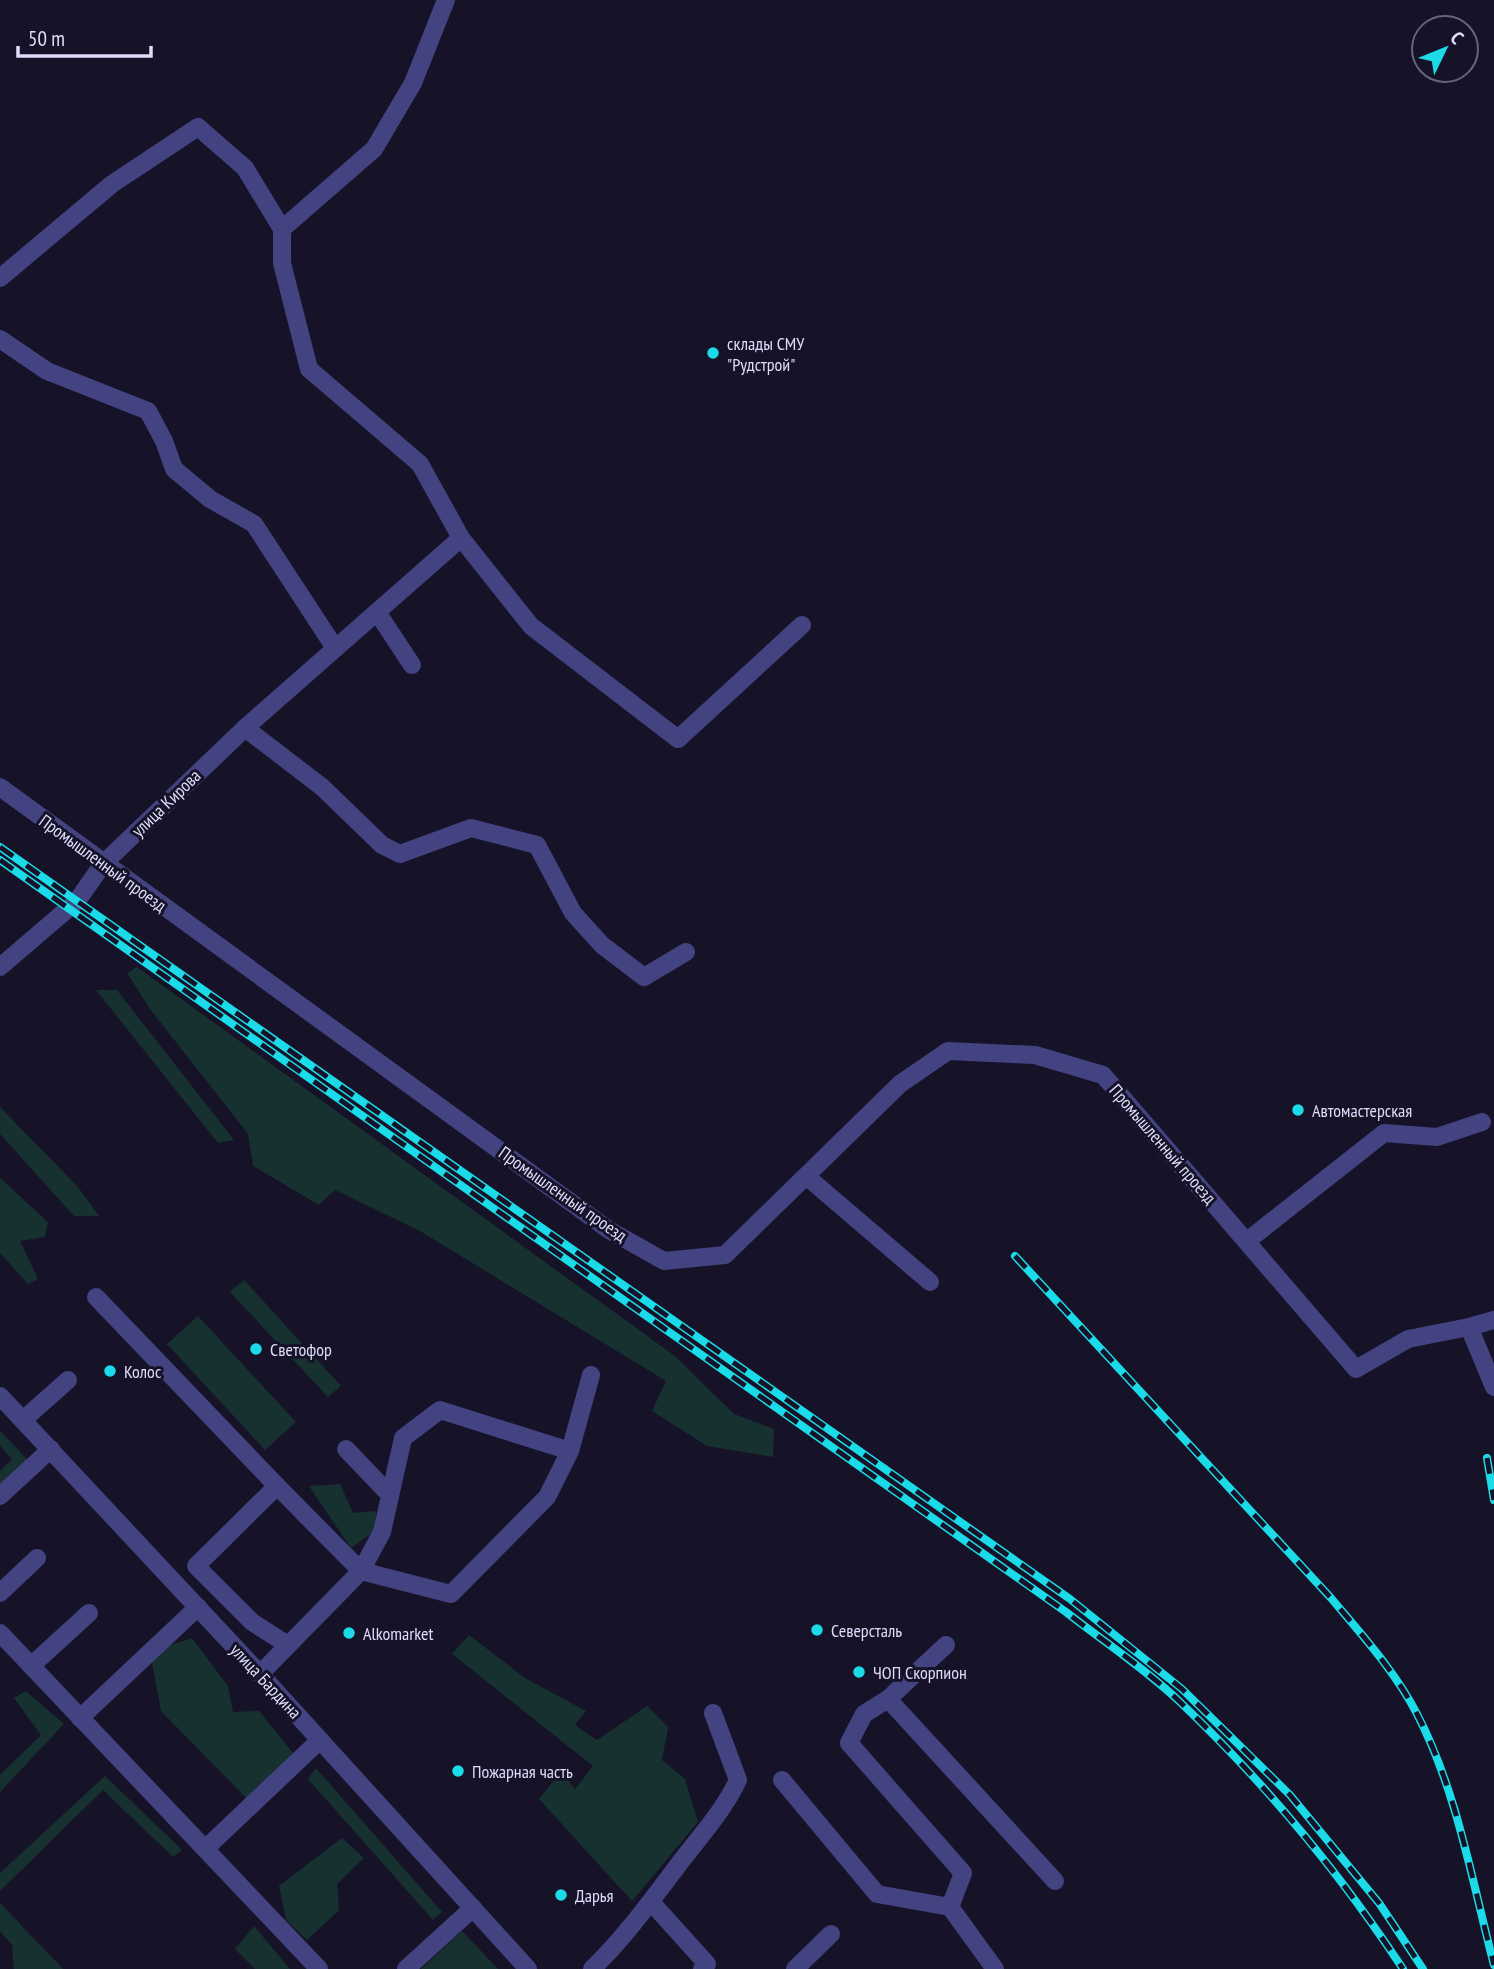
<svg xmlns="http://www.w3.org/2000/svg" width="1494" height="1969" viewBox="0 0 1494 1969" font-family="'PT Sans Narrow',sans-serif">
<rect width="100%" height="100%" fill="#161328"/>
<g fill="#16312f">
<polygon points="137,967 675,1356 734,1414 774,1429 773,1457 707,1446 652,1411 666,1381 420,1231 335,1190 319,1205 253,1166 248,1134 150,1009 127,973"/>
<polygon points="96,990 117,990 234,1140 218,1143"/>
<polygon points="0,1107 78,1187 99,1216 74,1216 0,1134"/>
<polygon points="0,1178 48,1222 45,1237 20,1241 38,1279 28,1284 0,1253"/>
<polygon points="244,1280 341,1386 328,1397 230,1292"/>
<polygon points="198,1316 296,1422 265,1450 167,1344"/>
<polygon points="0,1431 28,1460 0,1485 0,1471 12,1459 0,1446"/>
<polygon points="340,1484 353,1513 376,1511 377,1529 351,1548 309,1486"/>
<polygon points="469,1635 525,1678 586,1711 575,1725 597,1740 647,1706 668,1727 662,1760 685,1779 698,1822 632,1901 539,1799 561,1772 575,1789 593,1766 452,1654"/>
<polygon points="192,1638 228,1686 233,1712 259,1711 297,1758 250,1802 161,1711 150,1652"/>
<polygon points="26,1691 64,1724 0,1792 0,1775 41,1735 14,1698"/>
<polygon points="316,1768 442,1912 433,1920 308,1779"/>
<polygon points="105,1776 182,1850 173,1857 103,1790 0,1891 0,1873"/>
<polygon points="342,1838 364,1858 337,1884 339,1910 307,1940 286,1920 279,1886"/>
<polygon points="0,1903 63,1969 14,1969 12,1945 0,1931"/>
<polygon points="254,1926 290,1969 255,1969 235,1949"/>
<polygon points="462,1931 498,1969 421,1969"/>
</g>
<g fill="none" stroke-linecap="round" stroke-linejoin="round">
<g stroke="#434382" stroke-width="18">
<polyline points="446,0 413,83 374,149 282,229 282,263 309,369 420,464 461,538 531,626 678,739 802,625"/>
<polyline points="0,278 112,184 198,127 245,168 282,229"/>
<polyline points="0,339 47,371 148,411 164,441 174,469 210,499 254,524 335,648"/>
<polyline points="377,612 412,665"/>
<polyline points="245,728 322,787 382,845 400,854 471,828 537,845 573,913 602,945 644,977 686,952"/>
<polyline points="0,787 609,1230 664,1261 725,1255 900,1084 948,1051 1035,1055 1103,1075 1356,1369 1408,1339 1469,1327 1494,1320"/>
<polyline points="0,967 77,901 103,864 245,728 461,538"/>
<polyline points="806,1176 930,1282"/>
<polyline points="1247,1241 1384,1133 1437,1137 1482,1122"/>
<polyline points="96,1297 277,1486 361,1571 260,1674"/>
<polyline points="1469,1327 1494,1387"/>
<polyline points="0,1396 260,1674 528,1969"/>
<polyline points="23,1420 68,1380"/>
<polyline points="346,1449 390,1495"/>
<polyline points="570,1451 440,1410 403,1438 382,1532 361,1571 451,1594 547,1497 570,1451 591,1375"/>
<polyline points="277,1486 196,1566 252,1622 288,1645"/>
<polyline points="0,1496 51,1449"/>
<polyline points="0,1593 37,1558"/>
<polyline points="0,1633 319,1969"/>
<polyline points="946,1645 888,1699 1055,1881"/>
<polyline points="31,1666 89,1613"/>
<polyline points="888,1699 864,1714 849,1743 963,1873 950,1907"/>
<polyline points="80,1718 198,1607"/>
<polyline points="782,1780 877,1894 950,1907 995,1969"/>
<polyline points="205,1849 320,1740"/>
<polyline points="651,1902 707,1964 702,1969"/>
<polyline points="406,1969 473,1908"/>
<path d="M592,1969C626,1936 653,1898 682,1860C702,1834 724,1810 738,1780L713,1713"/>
<polyline points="795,1969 831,1934"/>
</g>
<defs>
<g id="rail">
<polyline points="0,847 1070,1599 1182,1689 1290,1795 1379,1903 1423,1969"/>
<path d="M0,860L1066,1612C1103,1641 1147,1670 1180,1702C1263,1781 1340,1873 1403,1969"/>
<path d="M1015,1256L1331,1598C1361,1634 1395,1671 1417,1714C1457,1791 1472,1881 1494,1965"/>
<polyline points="1487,1458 1494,1500"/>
</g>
</defs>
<use href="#rail" stroke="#1cdbe8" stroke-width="8"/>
<use href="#rail" stroke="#161328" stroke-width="5" stroke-dasharray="16" stroke-linecap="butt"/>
</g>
<g fill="#1cdbe8" stroke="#161328" stroke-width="2.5">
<circle cx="713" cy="353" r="7"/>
<circle cx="1298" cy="1110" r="7"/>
<circle cx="256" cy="1349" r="7"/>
<circle cx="110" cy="1371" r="7"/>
<circle cx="817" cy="1630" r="7"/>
<circle cx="349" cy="1633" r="7"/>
<circle cx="859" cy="1672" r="7"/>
<circle cx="458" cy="1771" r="7"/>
<circle cx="561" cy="1895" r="7"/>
</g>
<g text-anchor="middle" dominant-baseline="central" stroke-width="6" stroke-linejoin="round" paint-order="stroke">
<g font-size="18" fill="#dfddfc" stroke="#161328" text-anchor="start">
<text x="727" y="343">склады СМУ<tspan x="727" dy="21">"Рудстрой"</tspan></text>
<text x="1312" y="1110">Автомастерская</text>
<text x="270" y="1349">Светофор</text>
<text x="124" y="1371">Колос</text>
<text x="831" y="1630">Северсталь</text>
<text x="363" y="1633">Alkomarket</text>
<text x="873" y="1672">ЧОП Скорпион</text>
<text x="472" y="1771">Пожарная часть</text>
<text x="575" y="1895">Дарья</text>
</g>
<g font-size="18" fill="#dfddfc" stroke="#161328">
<text transform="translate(166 803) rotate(-44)">улица Кирова</text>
<text transform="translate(103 863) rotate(36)">Промышленный проезд</text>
<text transform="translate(1163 1144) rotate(49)">Промышленный проезд</text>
<text transform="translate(563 1194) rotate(35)">Промышленный проезд</text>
<text transform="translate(266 1681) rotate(47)">улица Бардина</text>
</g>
</g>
<g transform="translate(1445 49) rotate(47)"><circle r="33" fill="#161328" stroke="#66647d" stroke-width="2"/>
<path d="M0-5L12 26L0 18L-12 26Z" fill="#1cdbe8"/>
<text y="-10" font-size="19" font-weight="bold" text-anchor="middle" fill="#dfddfc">С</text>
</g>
<path d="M18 46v10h133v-10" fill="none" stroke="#dfddfc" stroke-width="3.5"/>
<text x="28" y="46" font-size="21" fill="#dfddfc" stroke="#161328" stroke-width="5" paint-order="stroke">50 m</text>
</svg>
